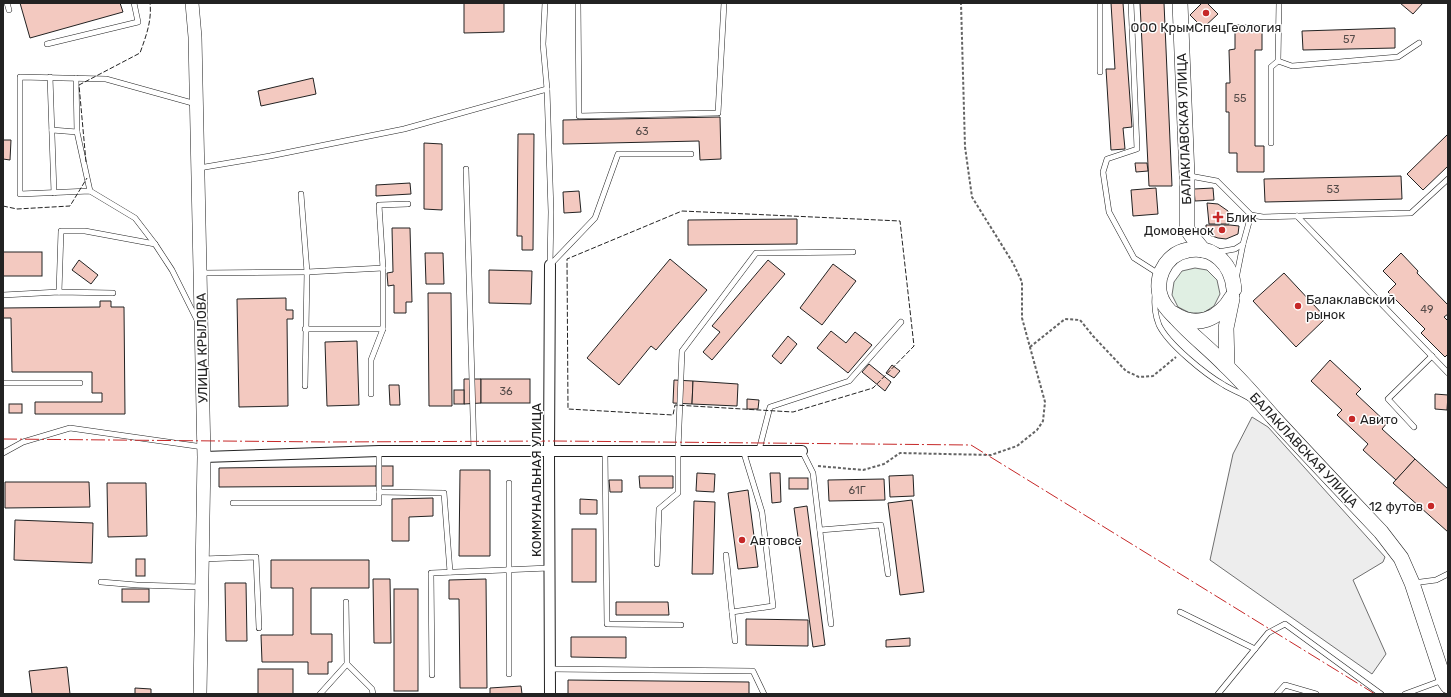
<svg xmlns="http://www.w3.org/2000/svg" width="1451" height="697" viewBox="0 0 1451 697" font-family="Rubik,sans-serif">
<rect width="100%" height="100%" fill="#fff"/>
<polygon fill="#e0efe3" stroke="#6f6f6f" points="1195,268 1207,270 1217,280 1220,294 1214,306 1203,313 1190,313 1178,307 1172,295 1174,282 1182,271"/>
<polygon fill="#ededed" stroke="#6f6f6f" points="1252,417 1268,427 1385,557 1383,562 1353,580 1386,654 1372,674 1210,560 1233,454"/>
<g fill="#f3c9c0" stroke="#222">
<polygon points="20,3 120,3 123,12 30,38"/>
<polygon points="464,3 504,3 504,32 464,33"/>
<polygon points="1111,3 1123,3 1132,127 1123,128 1125,149 1111,150 1106,69 1115,69"/>
<polygon points="1140,3 1164,3 1172,186 1149,186"/>
<polygon points="1202,3 1207,3 1218,14 1203,28 1190,15"/>
<polygon points="1400,3 1423,3 1413,14"/>
<polygon points="1235,25 1262,25 1262,50 1255,50 1255,146 1264,146 1264,172 1237,172 1237,153 1229,153 1229,112 1226,112 1226,83 1230,83 1229,50 1235,49"/>
<polygon points="1395,28 1395,48 1303,50 1302,31"/>
<polygon points="313,78 316,94 261,106 258,91"/>
<polygon points="720,117 721,159 700,160 699,141 563,144 563,120"/>
<polygon points="518,134 534,134 533,250 522,250 522,236 517,236"/>
<polygon points="1448,134 1448,166 1423,190 1407,174"/>
<polygon points="3,140 11,140 10,160 3,159"/>
<polygon points="424,143 442,144 442,210 424,209"/>
<polygon points="1135,163 1147,163 1148,171 1136,172"/>
<polygon points="1401,176 1402,199 1265,202 1264,179"/>
<polygon points="410,183 411,194 376,196 376,185"/>
<polygon points="1156,188 1158,214 1133,216 1131,190"/>
<polygon points="1213,188 1214,200 1195,201 1194,189"/>
<polygon points="579,191 581,212 564,213 563,192"/>
<polygon points="1207,203 1218,204 1228,211 1229,224 1209,224"/>
<polygon points="797,219 797,244 688,245 688,220"/>
<polygon points="1206,225 1230,225 1239,226 1238,234 1226,239 1218,238 1206,234"/>
<polygon points="392,228 410,228 412,302 406,302 406,313 394,313 394,285 388,286 387,273 393,272"/>
<rect x="3" y="252" width="39" height="24"/>
<polygon points="425,253 443,253 444,284 426,284"/>
<polygon points="1401,253 1418,271 1417,273 1448,305 1448,314 1444,317 1448,321 1448,354 1445,357 1421,333 1425,329 1388,292 1396,284 1383,271"/>
<polygon points="670,259 707,290 656,350 651,346 619,385 587,358"/>
<polygon points="79,260 98,275 91,284 72,270"/>
<polygon points="768,260 785,274 712,360 703,352 720,332 712,326"/>
<polygon points="833,264 856,281 822,325 800,308"/>
<polygon points="489,270 532,271 531,304 489,303"/>
<polygon points="1284,273 1326,318 1296,347 1253,301"/>
<polygon points="428,293 451,293 452,406 429,406"/>
<polygon points="286,298 286,310 293,310 293,319 287,319 288,406 239,407 237,299"/>
<polygon points="100,301 111,301 111,307 124,307 125,414 35,414 35,402 102,402 102,393 92,393 92,372 12,372 11,318 3,318 3,308 100,307"/>
<polygon points="831,331 846,343 855,332 872,345 848,373 817,348"/>
<polygon points="788,336 797,344 781,364 772,356"/>
<polygon points="357,341 359,405 327,406 325,342"/>
<polygon points="1330,360 1361,389 1356,394 1387,423 1382,429 1415,459 1396,480 1363,450 1368,444 1337,415 1342,410 1311,381"/>
<polygon points="869,364 891,382 885,391 862,372"/>
<polygon points="892,365 900,371 894,378 886,373"/>
<polygon points="464,379 481,379 481,403 464,404"/>
<rect x="481" y="379" width="49" height="24"/>
<polygon points="674,380 693,381 692,404 673,403"/>
<polygon points="693,381 738,384 737,406 692,404"/>
<polygon points="389,385 399,385 400,405 390,405"/>
<rect x="454" y="390" width="10" height="14"/>
<polygon points="1435,394 1448,395 1447,410 1435,409"/>
<polygon points="747,399 759,400 758,409 747,409"/>
<rect x="9" y="404" width="13" height="9"/>
<polygon points="1415,459 1448,489 1448,532 1393,483"/>
<rect x="376" y="466" width="17" height="20"/>
<polygon points="376,466 376,486 219,487 219,468"/>
<polygon points="460,470 490,470 490,556 459,556"/>
<polygon points="697,473 715,474 714,492 696,491"/>
<polygon points="770,473 780,473 781,502 772,503"/>
<polygon points="913,475 914,496 890,497 889,476"/>
<polygon points="639,476 673,476 673,488 640,488"/>
<rect x="789" y="478" width="19" height="11"/>
<polygon points="884,479 885,500 829,501 828,480"/>
<polygon points="609,480 622,480 622,492 610,492"/>
<polygon points="5,482 89,482 90,507 5,508"/>
<polygon points="107,483 146,483 147,536 108,537"/>
<polygon points="748,490 758,567 738,569 728,493"/>
<polygon points="433,498 433,516 409,517 409,541 392,541 392,499"/>
<polygon points="580,499 597,500 597,514 580,514"/>
<polygon points="912,500 924,592 900,595 888,503"/>
<polygon points="694,501 715,502 713,574 692,574"/>
<polygon points="807,506 825,645 813,647 794,508"/>
<polygon points="15,520 93,523 92,563 14,560"/>
<rect x="572" y="529" width="24" height="53"/>
<rect x="136" y="559" width="9" height="17"/>
<polygon points="271,560 369,560 369,588 311,588 311,634 332,634 332,662 328,662 328,674 308,674 308,662 262,662 261,635 293,635 293,588 271,588"/>
<polygon points="373,579 390,579 391,643 374,643"/>
<polygon points="486,579 487,688 460,688 459,599 449,599 449,580"/>
<polygon points="225,583 246,583 247,641 226,641"/>
<rect x="122" y="589" width="27" height="13"/>
<rect x="394" y="589" width="24" height="102"/>
<polygon points="616,602 668,602 669,615 616,615"/>
<polygon points="746,619 808,620 808,646 746,645"/>
<polygon points="571,637 626,637 626,658 571,657"/>
<polygon points="910,638 910,646 886,647 886,640"/>
<polygon points="67,667 70,694 32,694 29,671"/>
<rect x="258" y="669" width="35" height="25"/>
<polygon points="568,680 749,682 749,694 568,694"/>
<polygon points="521,686 522,694 490,694 490,688"/>
<polygon points="135,688 151,689 151,694 135,694"/>
</g>
<g fill="none" stroke-linecap="round" stroke-linejoin="round">
<defs>
<g id="service">
<polyline points="7,3 9,10"/>
<polyline points="545,3 543,44 547,89 551,212 550,265"/>
<polyline points="578,3 579,116 718,113 724,3"/>
<polyline points="1131,3 1137,149 1107,159 1103,172 1109,212 1134,258 1159,274"/>
<polyline points="47,44 138,22 134,3"/>
<polyline points="1278,61 1292,66 1398,57 1419,43"/>
<polyline points="1100,72 1100,3"/>
<polyline points="50,77 54,193"/>
<polyline points="76,78 77,132 90,191"/>
<polyline points="196,104 106,79 20,77 20,194 90,191 135,218 155,244 172,270 197,320"/>
<polyline points="52,130 77,132"/>
<polyline points="1271,143 1271,67 1278,61 1279,3"/>
<polyline points="199,168 270,156 404,129 547,89"/>
<polyline points="466,169 474,452"/>
<polyline points="1190,176 1217,181 1251,215 1263,217 1411,213 1448,179"/>
<polyline points="301,194 307,272 305,386"/>
<polyline points="1297,216 1448,373"/>
<polyline points="1218,252 1235,249 1243,244"/>
<polyline points="550,265 595,218 618,154 691,154"/>
<polyline points="201,273 307,272 383,268"/>
<polyline points="1236,279 1243,244 1251,215"/>
<polyline points="59,292 61,231 85,231 155,244"/>
<path d="M1155,294C1154,305 1155,315 1159,325C1168,344 1205,374 1224,385C1232,390 1241,393 1249,398"/>
<polyline points="3,295 59,292 113,293"/>
<polyline points="305,329 383,329"/>
<polyline points="3,383 80,383"/>
<polyline points="371,394 371,360 383,329 383,268 379,205 408,204"/>
<polyline points="1414,427 1388,399 1432,356"/>
<polyline points="759,450 770,407 849,381 901,322"/>
<polyline points="802,451 813,473 831,624"/>
<polyline points="605,452 607,624 681,625"/>
<polyline points="3,453 23,442 70,428 203,447"/>
<polyline points="509,483 509,674"/>
<polyline points="379,492 444,493 450,572"/>
<polyline points="233,503 379,503 379,451"/>
<polyline points="820,530 881,525 888,574"/>
<polyline points="726,555 735,641"/>
<polyline points="203,559 256,557 259,628"/>
<polyline points="657,564 659,509 678,493 678,450 682,351 756,253 853,252"/>
<polyline points="101,582 137,585 201,587"/>
<polyline points="1413,583 1436,580 1448,574"/>
<polyline points="346,602 347,664 372,689 373,694"/>
<polyline points="732,612 773,606 762,512 743,450"/>
<polyline points="1180,612 1255,649"/>
<polyline points="550,669 753,671 764,694"/>
<polyline points="432,675 431,573 549,568"/>
<polyline points="320,694 347,664"/>
<polyline points="1218,694 1268,633 1285,624 1381,694"/>
<polyline points="1277,694 1285,685 1316,694"/>
<polyline points="1405,694 1443,680"/>
</g>
<g id="minor">
<polyline points="550,265 549,452 550,694"/>
<polyline points="204,457 379,451 802,451"/>
</g>
<polyline id="tertiary" points="192,3 195,37 204,457 200,694"/>
<g id="secondary">
<polyline points="1180,3 1187,176 1187,229 1194,239 1203,250"/>
<path d="M1234,289C1232,265 1214,245 1188,250C1164,254 1151,283 1164,304C1167,309 1172,314 1176,318C1191,335 1210,349 1226,366C1243,382 1258,400 1273,417C1309,456 1345,494 1381,532L1401,558L1412,583L1444,680L1448,686"/>
<path d="M1174,314C1197,329 1219,319 1232,297"/>
<polyline points="1227,366 1226,328 1232,299"/>
</g>
</defs>
<use href="#service" stroke="#222" stroke-width="6"/>
<use href="#minor" stroke="#222" stroke-width="12"/>
<use href="#tertiary" stroke="#222" stroke-width="14"/>
<use href="#secondary" stroke="#222" stroke-width="16"/>
<g stroke="#646464" stroke-width="2" stroke-dasharray="3 2" stroke-linecap="butt">
<polyline points="1030,347 1065,319 1080,320 1093,336 1126,371 1139,377 1153,376 1176,357"/>
<polyline points="818,466 863,470 884,464 900,453 991,455 1017,446 1037,430 1043,421 1045,402 1022,318 1022,282 1013,263 972,197 965,147 961,3"/>
</g>
<use href="#service" stroke="#fff" stroke-width="5"/>
<use href="#minor" stroke="#fff" stroke-width="10"/>
<use href="#tertiary" stroke="#fff" stroke-width="13"/>
<use href="#secondary" stroke="#fff" stroke-width="15"/>
<g stroke="#222" stroke-width="1" stroke-dasharray="5 2" stroke-linecap="butt">
<path d="M86,162L79,85L140,53C146,36 152,21 150,3"/>
<polyline points="3,206 17,209 70,206 87,178"/>
<polygon points="682,211 900,221 914,346 873,388 793,412 675,405 673,415 568,409 567,259"/>
</g>
<polyline stroke="#c62828" stroke-width="1" stroke-dasharray="14 3 2 3" stroke-linecap="butt" points="3,439 330,442 555,441 971,445 1375,694"/>
</g>
<g fill="#c62828" stroke="#fff" stroke-width="1.5">
<circle cx="1206" cy="13" r="4"/>
<path d="M1216 211h4v4h4v4h-4v4h-4v-4h-4v-4h4z"/>
<circle cx="1222" cy="230" r="4"/>
<circle cx="1298" cy="306" r="4"/>
<circle cx="1352" cy="419" r="4"/>
<circle cx="1431" cy="506" r="4"/>
<circle cx="742" cy="540" r="4"/>
</g>
<g text-anchor="middle" dominant-baseline="central" stroke-width="3" stroke-linejoin="round" paint-order="stroke">
<g font-size="11" fill="#564c4a">
<text x="1349" y="39">57</text>
<text x="1240" y="98">55</text>
<text x="642" y="131">63</text>
<text x="1333" y="189">53</text>
<text x="1427" y="309">49</text>
<text x="506" y="391">36</text>
<text x="857" y="490">61Г</text>
</g>
<g font-size="13" fill="#222" stroke="#fff" text-anchor="start">
<text x="1206" y="27" text-anchor="middle">ООО КрымСпецГеология</text>
<text x="1226" y="217">Блик</text>
<text x="1214" y="230" text-anchor="end">Домовенок</text>
<text x="1306" y="299">Балаклавский<tspan x="1306" dy="15">рынок</tspan></text>
<text x="1360" y="419">Авито</text>
<text x="1423" y="506" text-anchor="end">12 футов</text>
<text x="750" y="540">Автовсе</text>
</g>
<g font-size="13" fill="#222" stroke="#fff">
<text transform="translate(1184 129) rotate(-92)">БАЛАКЛАВСКАЯ УЛИЦА</text>
<text transform="translate(202 348) rotate(-91)">УЛИЦА КРЫЛОВА</text>
<text transform="translate(1304 450) rotate(47)">БАЛАКЛАВСКАЯ УЛИЦА</text>
<text transform="translate(536 480) rotate(-90)">КОММУНАЛЬНАЯ УЛИЦА</text>
</g>
</g>
<rect width="1451" height="697" fill="none" stroke="#222222" stroke-width="8"/>
</svg>
